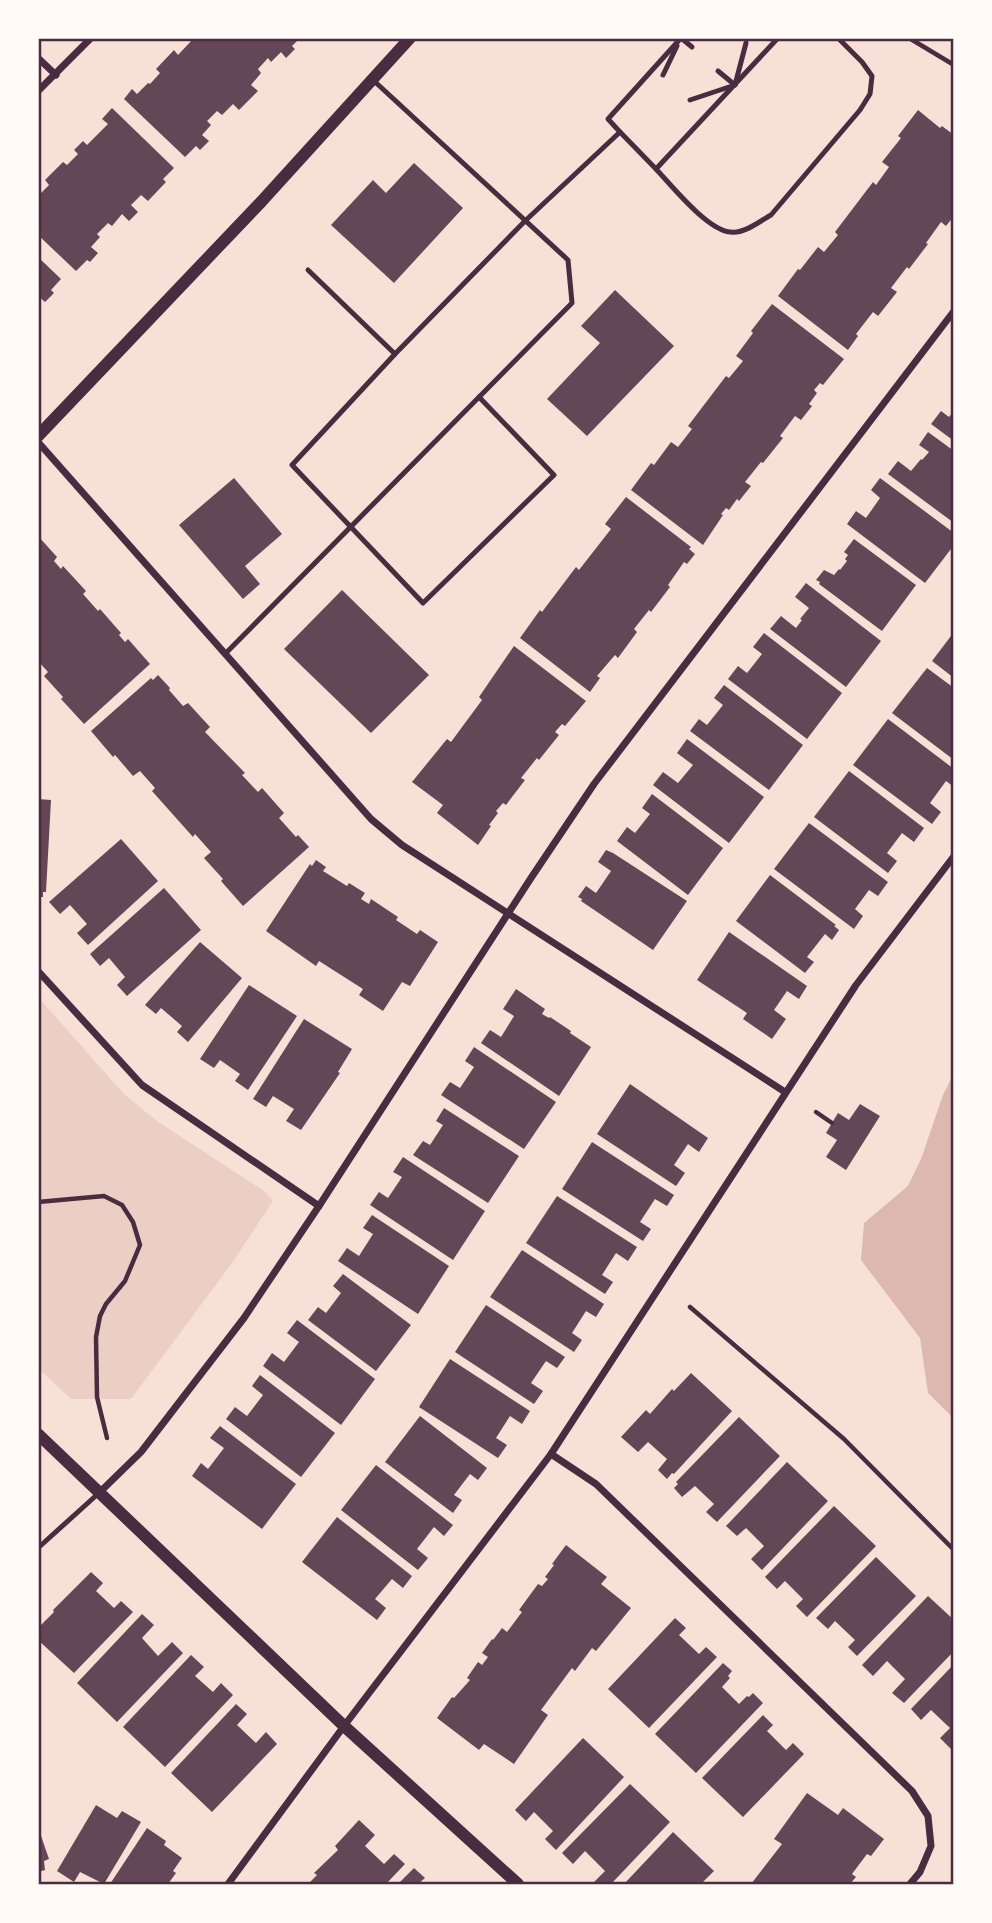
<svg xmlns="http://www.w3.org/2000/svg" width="992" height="1923" viewBox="0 0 992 1923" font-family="'Archivo Narrow',sans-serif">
<rect width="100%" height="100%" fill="#f7e1d7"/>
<polygon fill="#ebcfc5" points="39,998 124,1094 157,1121 264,1191 273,1201 230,1266 131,1399 71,1399 39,1369"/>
<polygon fill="#dcb8b0" points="953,1075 954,1417 953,1418 928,1393 920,1338 861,1260 864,1223 908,1186 921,1159 943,1095"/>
<g fill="#644757">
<polygon points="194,38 300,38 292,46 295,49 286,58 281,52 271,62 268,58 258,69 261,73 251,85 258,91 239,110 233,104 222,115 217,111 207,121 211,125 202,135 209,141 200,150 196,146 185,157 124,99 132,89 137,94 148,83 150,84 160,73 156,69 174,50 178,55"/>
<polygon points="112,108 174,168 163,179 166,182 148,201 141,195 131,205 138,212 129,221 122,214 112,226 108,223 97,234 100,237 91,247 98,253 90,262 87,260 76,271 38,235 38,196 49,185 45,180 63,162 67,165 78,154 74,150 83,141 87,145 108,124 102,119"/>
<polygon points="918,110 940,128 942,126 954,135 954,216 946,226 941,222 926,243 928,244 909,269 907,267 891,288 897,292 878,316 873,312 856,334 858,336 848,350 778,296 798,269 800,270 818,247 824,252 838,235 835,232 873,182 876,185 889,167 882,162 901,138 898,136"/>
<polygon points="414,163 463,208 394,283 331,225 373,180 386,193"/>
<polygon points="38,257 61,279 51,290 54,293 45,302 38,296"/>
<polygon points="615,290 674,346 587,436 547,399 600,343 581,326"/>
<polygon points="772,304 844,359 823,385 820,383 814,390 817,393 809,404 812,406 801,420 795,416 780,436 783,438 763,463 761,462 745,482 751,486 739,501 737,499 729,510 726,508 721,514 723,515 703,545 631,490 651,463 654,465 671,442 678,447 692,429 688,426 726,376 729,378 743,361 736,356 753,333 751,331"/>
<polygon points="941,411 949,417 954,411 954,441 931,424"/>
<polygon points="928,432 954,451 954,523 888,474 898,461 911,471 921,459 922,460 929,452 919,445"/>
<polygon points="234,478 282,534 245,566 260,584 243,599 179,525"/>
<polygon points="880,478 954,533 954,545 925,583 847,524 856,511 866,518 880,498 871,490"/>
<polygon points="626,497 691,547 689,549 695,554 687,564 684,562 668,585 670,587 651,612 649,610 634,629 637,632 618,658 615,655 597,676 600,678 590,692 520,638 540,610 542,612 576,567 579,570 611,529 605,524"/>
<polygon points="38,536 57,557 54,561 61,569 63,566 86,591 83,594 98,611 100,609 121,633 119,635 125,642 128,639 150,664 84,724 61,699 63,697 44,676 48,672 38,661"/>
<polygon points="854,539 916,585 882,631 819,584 820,582 816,580 824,570 834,575 839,569 840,570 847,561 845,559 848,555 844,552"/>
<polygon points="806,583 881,641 846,687 770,629 781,616 796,628 802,620 800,619 809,608 795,597"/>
<polygon points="342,590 429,675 371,733 284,649"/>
<polygon points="954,632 954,678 932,661"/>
<polygon points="764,633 842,693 807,739 728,679 738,666 747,673 762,654 753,647"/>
<polygon points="514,646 586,701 565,726 562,724 555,732 559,735 539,760 537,758 521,778 525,780 506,805 503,803 496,811 498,813 489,825 491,826 478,845 437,813 443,805 412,782 447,739 451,742 482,700 479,697"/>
<polygon points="927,668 954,688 954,760 892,713"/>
<polygon points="158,675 170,688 169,690 183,706 188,703 210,727 205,732 245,773 242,775 258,792 262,788 284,813 279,818 296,837 298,835 309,847 243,906 221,881 223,879 204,858 211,852 195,834 193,837 152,791 155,788 140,771 133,776 115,755 113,757 91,731 151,678 153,680"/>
<polygon points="724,685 803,745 769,790 690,731 699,719 707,725 723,705 714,698"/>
<polygon points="888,719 954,769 954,787 946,781 930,803 941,812 932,824 853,765"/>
<polygon points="687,739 764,797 729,843 653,785 663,772 678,783 693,765 677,753"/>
<polygon points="849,771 924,828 914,842 902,833 887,853 897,861 888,873 814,817"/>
<polygon points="652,794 723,848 688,895 617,841 627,827 635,833 650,814 642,808"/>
<polygon points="38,799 51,800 46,892 43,892 43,897 38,897"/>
<polygon points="809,823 888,882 878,896 869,890 855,909 863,916 854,929 774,869"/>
<polygon points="121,839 158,881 88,945 77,933 87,924 70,905 60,914 49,902"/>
<polygon points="606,850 613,853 687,901 653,950 581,901 582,899 578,897 586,886 596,893 611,871 598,862"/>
<polygon points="316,860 326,867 323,871 347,886 349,883 365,893 361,899 369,904 371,899 398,917 396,920 417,934 420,930 438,942 410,986 402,982 383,1011 359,995 363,989 319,961 316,966 266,931 310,864 312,866"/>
<polygon points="770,875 836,925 834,926 839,930 832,940 825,934 807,957 814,962 805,973 736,921"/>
<polygon points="164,888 201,930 127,996 117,985 125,977 109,958 100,966 90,954"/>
<polygon points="729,932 807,986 799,999 787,991 774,1010 786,1019 772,1039 743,1019 747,1013 697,980"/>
<polygon points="200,942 242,978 188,1042 177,1032 182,1026 161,1008 156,1014 145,1005"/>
<polygon points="249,985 297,1016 248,1090 235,1081 240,1074 220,1060 214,1068 200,1059"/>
<polygon points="516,989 545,1009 542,1014 549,1018 550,1017 571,1031 570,1033 591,1047 559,1096 481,1043 490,1030 501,1037 514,1016 503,1009"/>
<polygon points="304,1019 352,1049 338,1072 340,1073 301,1130 286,1121 294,1109 273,1096 266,1107 253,1099"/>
<polygon points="474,1047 556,1102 524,1149 441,1095 450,1082 460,1088 474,1067 465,1061"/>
<polygon points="630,1084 708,1138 699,1152 688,1144 674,1165 685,1173 676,1186 597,1134"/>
<polygon points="860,1104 880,1116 846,1170 826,1157 837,1140 826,1133 838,1113 849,1120"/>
<polygon points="444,1108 519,1156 488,1203 413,1155 423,1141 430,1145 443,1125 436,1121"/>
<polygon points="592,1142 674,1195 667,1206 655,1199 640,1222 651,1229 643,1241 562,1189"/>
<polygon points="403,1157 485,1211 453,1260 370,1205 379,1192 388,1198 402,1177 393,1172"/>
<polygon points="557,1196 637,1247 628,1261 616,1253 602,1275 613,1282 605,1294 526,1243"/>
<polygon points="372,1215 449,1266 418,1314 338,1261 347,1248 359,1256 373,1234 363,1228"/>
<polygon points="522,1250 604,1304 596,1317 586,1311 572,1333 582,1340 574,1352 490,1297"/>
<polygon points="343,1274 411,1325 376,1371 308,1320 318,1307 326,1313 341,1293 333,1286"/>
<polygon points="486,1305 565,1357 557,1368 546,1361 531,1383 543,1391 534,1404 455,1352"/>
<polygon points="297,1320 375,1379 341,1425 263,1366 272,1353 284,1362 299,1342 287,1333"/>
<polygon points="450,1359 530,1411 522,1424 510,1416 496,1438 507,1445 498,1458 419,1407"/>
<polygon points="691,1373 732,1411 674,1474 672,1473 667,1479 658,1470 667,1459 648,1442 638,1452 621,1437 646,1410 650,1414 672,1389 674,1391"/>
<polygon points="260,1375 335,1433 301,1477 226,1419 235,1407 247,1416 263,1395 252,1386"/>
<polygon points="420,1416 487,1468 478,1480 470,1474 454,1495 462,1500 453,1513 385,1462"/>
<polygon points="739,1417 780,1456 717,1522 706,1512 714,1504 695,1486 682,1497 674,1488 678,1484 676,1482"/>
<polygon points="220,1426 296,1484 262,1529 192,1476 201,1463 208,1469 224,1448 210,1438"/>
<polygon points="787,1462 828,1501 762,1570 751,1559 764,1546 746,1528 737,1536 726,1526"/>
<polygon points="376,1465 453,1525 444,1536 434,1527 417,1549 428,1558 418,1570 341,1510"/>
<polygon points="834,1506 876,1546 807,1617 796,1606 803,1599 785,1581 777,1589 765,1577"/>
<polygon points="337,1517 412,1576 403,1588 392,1579 375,1599 386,1608 377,1620 302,1562"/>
<polygon points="566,1545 607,1577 601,1584 631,1608 596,1651 592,1648 575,1671 572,1668 541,1710 548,1715 514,1764 484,1744 479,1750 437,1718 452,1697 454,1698 470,1680 467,1678 478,1662 482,1665 488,1657 482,1653 492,1639 493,1640 502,1628 507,1632 522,1612 519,1610 527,1599 538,1584 542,1586 548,1579 545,1577 554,1565 552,1564"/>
<polygon points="876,1557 916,1596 857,1656 848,1647 855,1640 835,1621 828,1629 816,1618"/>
<polygon points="91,1572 103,1583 96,1591 114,1608 121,1601 133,1612 74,1673 38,1640 38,1628 54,1612 53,1610"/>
<polygon points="928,1596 954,1620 954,1651 904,1703 892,1693 905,1679 887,1661 873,1676 862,1665"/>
<polygon points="142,1614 154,1625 142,1638 158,1656 172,1642 183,1653 117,1722 77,1683"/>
<polygon points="675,1618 686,1628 679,1635 699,1654 706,1647 717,1657 649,1728 608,1689"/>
<polygon points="191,1655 204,1667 195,1676 213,1692 221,1683 233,1695 165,1767 123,1727"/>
<polygon points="723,1663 732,1671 728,1676 730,1678 722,1687 739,1704 747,1696 749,1697 753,1693 763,1703 696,1773 655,1734"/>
<polygon points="954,1664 954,1746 951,1749 940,1738 950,1728 931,1710 921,1720 911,1709"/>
<polygon points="236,1704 247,1714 237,1725 256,1743 266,1732 277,1744 212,1812 171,1773"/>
<polygon points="763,1715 773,1725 767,1731 786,1750 793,1743 804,1754 743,1817 702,1778"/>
<polygon points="583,1738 624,1777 556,1850 545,1839 553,1831 534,1812 526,1821 515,1810"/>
<polygon points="630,1784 670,1822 611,1884 597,1884 594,1882 605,1871 585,1851 573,1864 562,1853"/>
<polygon points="807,1793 838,1815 843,1808 884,1839 871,1856 867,1854 852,1874 856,1877 850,1884 751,1884 782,1844 774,1839"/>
<polygon points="96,1805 117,1818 122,1811 141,1822 104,1884 80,1872 74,1882 57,1871"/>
<polygon points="359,1820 375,1835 365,1846 384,1864 394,1854 405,1864 386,1884 308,1884 317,1875 314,1873 338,1850 335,1846"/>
<polygon points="147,1828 166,1841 164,1845 182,1858 173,1871 176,1873 168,1884 110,1884"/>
<polygon points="39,1830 49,1859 44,1861 45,1870 38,1872"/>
<polygon points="673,1832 714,1871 701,1884 624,1884"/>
<polygon points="414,1868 425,1878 418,1884 398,1884"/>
</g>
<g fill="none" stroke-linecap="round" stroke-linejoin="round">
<g stroke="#4a2c40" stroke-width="4.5">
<polyline points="909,38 954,65"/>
<polyline points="816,1112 832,1123"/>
<polyline points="38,1202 104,1196 122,1205 133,1222 140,1245 125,1281 106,1304 100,1316 96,1337 97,1397 107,1438"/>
<polyline points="690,1307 844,1439 954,1550"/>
</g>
<g stroke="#4a2c40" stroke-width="5">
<polyline points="681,38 692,47"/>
<polyline points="718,71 735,85"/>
<polyline points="663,75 677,46"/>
<polyline points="690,100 735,85 746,43"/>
<polyline points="620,132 608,119 681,38"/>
<path d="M656,169C672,186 708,231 731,232C744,234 760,221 771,215L860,110L870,94L872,76L862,62L838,38"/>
<polyline points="308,270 395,354"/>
<polyline points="479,397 554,475 423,603 292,465 395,354 525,221 620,132 656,169 778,38"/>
<polyline points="225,654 572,303 568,260 373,80"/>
<polyline points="38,1548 100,1492"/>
</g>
<g stroke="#4a2c40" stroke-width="7">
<polyline points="38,58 56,75"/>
<polyline points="38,91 91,38"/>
<polyline points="38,442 371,819 402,845 785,1092"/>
<polyline points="38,971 142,1085 319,1206"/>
<polyline points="551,1454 596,1484 912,1791 928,1816 931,1846 920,1872 910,1884"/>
<polyline points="100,1492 141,1452 244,1318 319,1206 531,878 594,784 954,311"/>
<polyline points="228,1884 344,1726 551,1454 856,985 954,856"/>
</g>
<g stroke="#4a2c40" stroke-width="12">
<polyline points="38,436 261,202 410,38"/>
<polyline points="38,1434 344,1726 518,1884"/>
</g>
</g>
<rect width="992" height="1923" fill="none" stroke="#fffaf5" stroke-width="80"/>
<rect x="40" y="40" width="912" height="1843" fill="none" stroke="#4a2c40" stroke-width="2.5"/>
</svg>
